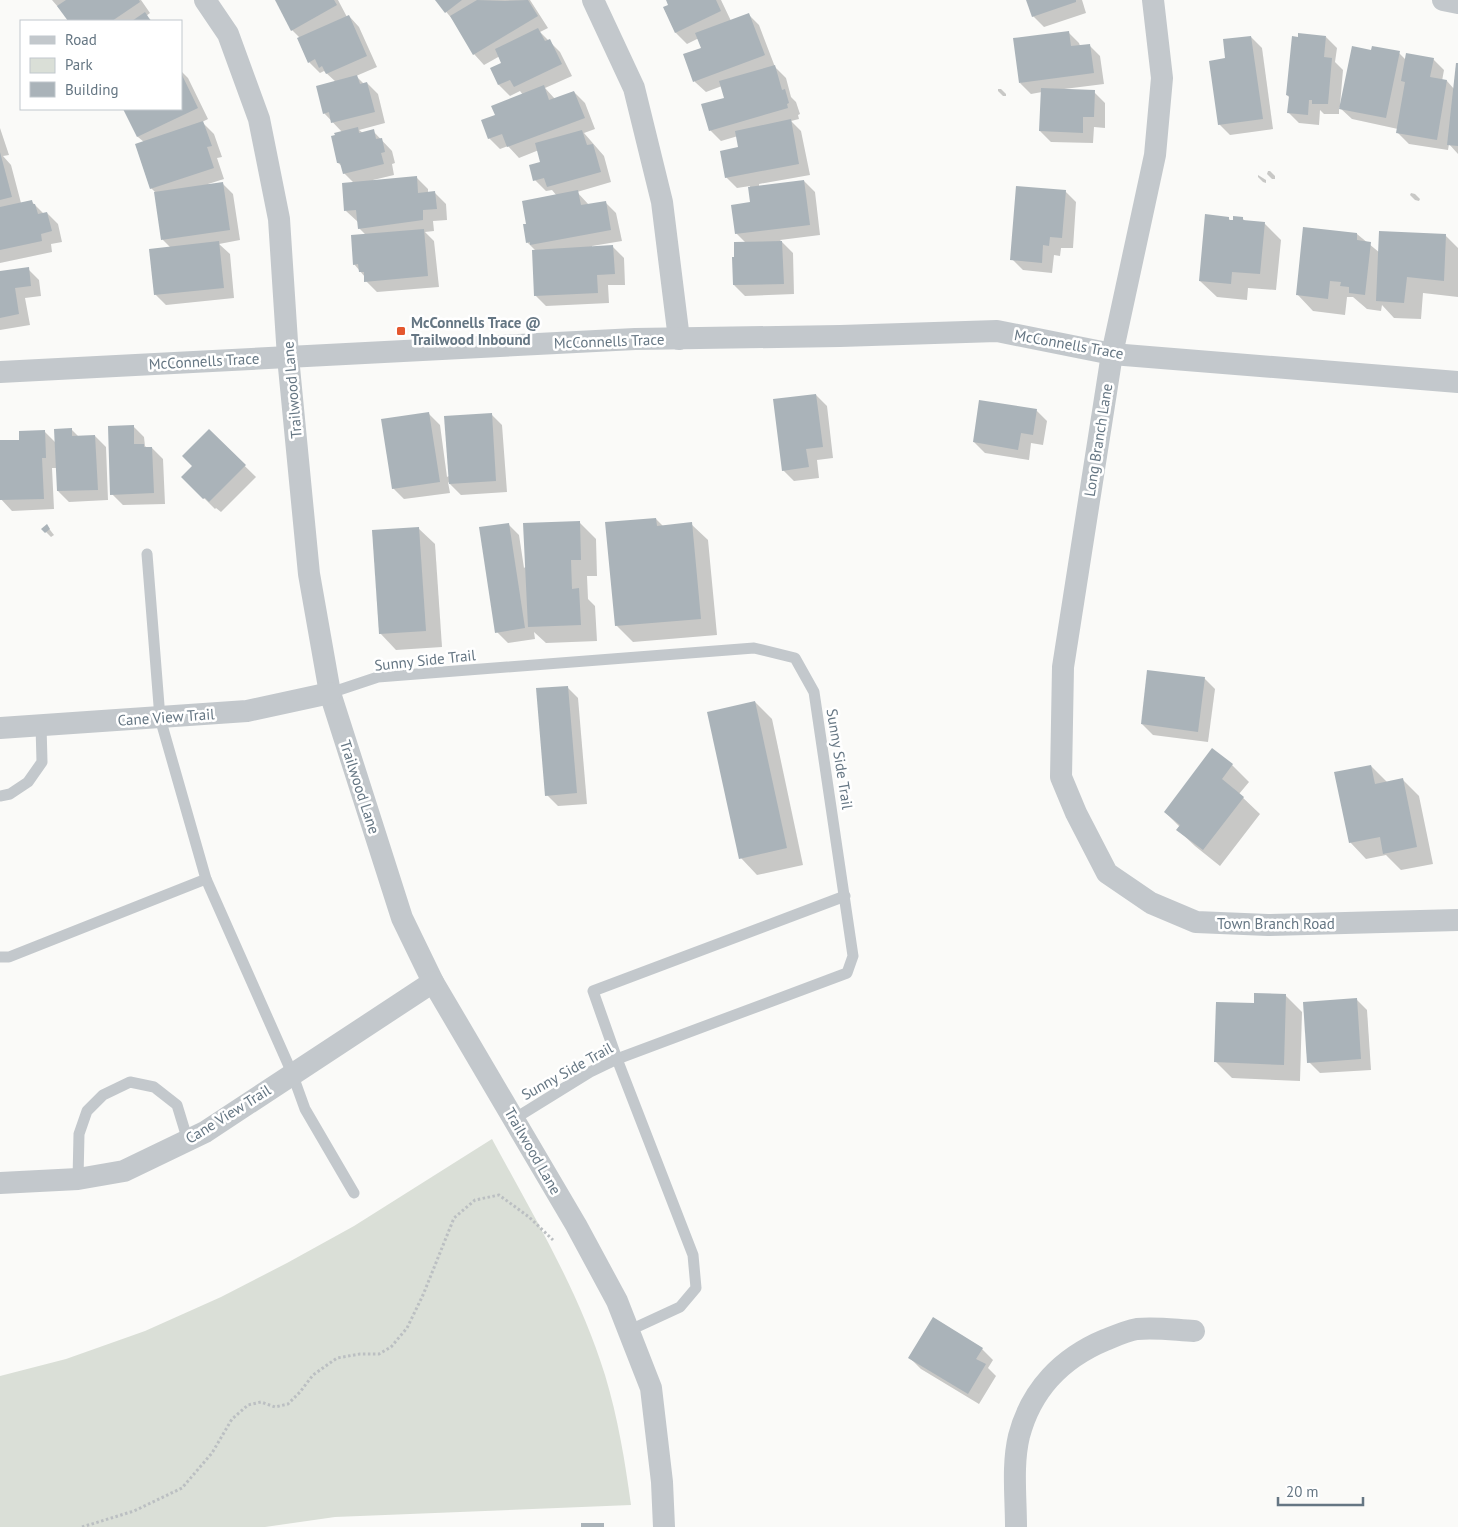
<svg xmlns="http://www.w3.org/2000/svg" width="1458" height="1527" viewBox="0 0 1458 1527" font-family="'PT Sans',sans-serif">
<rect width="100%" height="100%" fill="#fafaf8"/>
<path fill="#dadfd7" d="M492,1139C533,1215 579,1291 605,1375C618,1418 625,1461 631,1505L335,1517L265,1527H0V1376L66,1359L145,1331L221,1297L287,1263L354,1226Z"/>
<g fill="#0003">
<polygon points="52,0 141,0 150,13 146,16 152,21 70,21"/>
<polygon points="276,0 338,0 347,17 349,16 359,27 377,67 356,76 364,84 367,83 378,94 385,123 359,130 363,133 373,131 392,151 395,163 392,164 394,175 373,180 373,181 417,178 428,189 428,193 435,193 446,204 447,220 433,221 434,231 425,232 434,241 439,287 377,292 366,281 365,277 354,264 366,235 359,228 358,222 346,211 354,183 344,173 342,166 338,163 342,132 324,113 336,82 324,71 320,73 309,62 300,38 292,30"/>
<polygon points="436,0 530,0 548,28 540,32 560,52 572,76 545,88 555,99 574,92 585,103 595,129 584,133 604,156 611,182 577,192 589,205 605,202 616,213 622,241 592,246 592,248 613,247 624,258 625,285 608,285 609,303 546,306 535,295 536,251 527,242 528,225 557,196 552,190 546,191 535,180 542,163 539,150 519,158 508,146 500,149 489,138 496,116 523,95 520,91 510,96 499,85 492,69 503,63 500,56 484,65 474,54 454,21"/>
<polygon points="667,0 721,0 731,21 748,14 759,25 775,67 786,78 791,97 796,102 800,114 798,115 799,119 791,121 801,131 810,175 759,184 759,187 804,181 815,192 820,235 780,240 793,253 794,294 745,296 734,285 746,243 736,233 752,203 750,186 737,188 726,177 740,148 738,136 721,141 710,130 725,99 722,86 706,92 695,82 685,55 703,49 699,38 687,44 676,33 664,8 670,5"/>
<polygon points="1027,0 1082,0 1086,13 1044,27 1033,16"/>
<polygon points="1068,32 1079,43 1080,46 1089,45 1100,56 1104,84 1064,89 1094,92 1105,103 1105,128 1094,127 1093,143 1051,142 1040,131 1042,92 1031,94 1020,83"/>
<polygon points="1251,37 1262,48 1273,129 1230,135 1219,124 1226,59"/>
<polygon points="1326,37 1337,48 1335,62 1343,70 1340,105 1341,105 1372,51 1399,53 1406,60 1433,59 1444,70 1442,81 1447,81 1454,89 1458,64 1458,154 1449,144 1448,150 1409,144 1398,133 1398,129 1352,119 1339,107 1339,114 1324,114 1320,110 1319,125 1299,123 1288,112 1290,98 1287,95"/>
<polygon points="181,71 188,78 208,119 202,122 214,134 222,157 217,158 224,179 208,184 209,185 222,183 233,194 240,240 219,244 230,254 234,298 166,305 155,294 171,248 163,240 155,192 151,188 144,142 138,137 125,109 181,109"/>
<polygon points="998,89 1001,89 1006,94 1006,96 1003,96 998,91"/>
<polygon points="0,128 9,155 3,156 11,165 21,203 31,201 44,214 47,213 58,224 62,242 51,244 52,252 0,263"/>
<polygon points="1268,171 1270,171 1275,176 1275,179 1272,179 1267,174"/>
<polygon points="1258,175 1266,180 1266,183 1263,182 1258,177"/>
<polygon points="1065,191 1076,202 1073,248 1061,248 1060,256 1054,255 1052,273 1023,270 1012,259"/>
<polygon points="1411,193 1415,194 1420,199 1419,201 1415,200 1410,195"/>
<polygon points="1228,218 1231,221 1243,219 1245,221 1264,223 1281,240 1276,290 1248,288 1247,300 1217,297 1200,281"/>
<polygon points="1357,234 1380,253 1445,235 1458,248 1458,297 1423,293 1421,319 1394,318 1382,305 1381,311 1367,309 1353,297 1347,297 1345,315 1313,311 1297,294"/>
<polygon points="28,269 39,280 41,296 25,298 30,325 0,330 0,273"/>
<polygon points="816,395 827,406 833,458 817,460 819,478 794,481 783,470"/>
<polygon points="1036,410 1047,421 1043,445 1031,443 1029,460 985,453 974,442"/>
<polygon points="429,414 440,425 447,477 449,476 491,414 502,425 507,492 461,495 448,482 450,493 404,499 393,488"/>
<polygon points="133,426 144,437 145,446 147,448 152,448 163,459 165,504 123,505 112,494"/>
<polygon points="71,429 79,437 95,436 106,447 108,500 69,502 58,491 57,468 52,468 54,509 12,511 0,498 0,442 21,441 44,431 56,443"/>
<polygon points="209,431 256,477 221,512 216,508 215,509 183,477 194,466"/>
<polygon points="656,519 663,526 691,524 708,540 717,635 633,642 616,625"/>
<polygon points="579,522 596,539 597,576 587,576 588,599 595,606 597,641 546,643 534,632 535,639 508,643 497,632 508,524 519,535 524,568"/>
<polygon points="47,526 54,535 51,537 43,529"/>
<polygon points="418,528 435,544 442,647 396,650 380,633"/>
<polygon points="1204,678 1215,689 1208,742 1153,735 1142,724"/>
<polygon points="567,687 578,698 587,804 558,806 547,795"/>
<polygon points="755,702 772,719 803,865 757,875 741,858"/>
<polygon points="1232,765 1249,782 1239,794 1260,814 1220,866 1195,846 1178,830 1180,827 1165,812"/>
<polygon points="1371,766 1388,783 1403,780 1419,796 1433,864 1401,870 1386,855 1366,859 1350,842"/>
<polygon points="1285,995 1302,1012 1300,1081 1232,1078 1216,1062 1255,1005"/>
<polygon points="1356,999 1367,1010 1371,1070 1320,1073 1309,1062"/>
<polygon points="982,1349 993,1360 988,1368 996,1376 979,1404 921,1369 910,1358"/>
</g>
<g fill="#aab3b9">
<polygon points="66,0 139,0 140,2 112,21 68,21 57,6"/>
<polygon points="275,0 334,0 337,5 291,31"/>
<polygon points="435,0 462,0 445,13"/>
<polygon points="477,0 505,1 528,0 538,16 473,55 450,16"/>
<polygon points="666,0 716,0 721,11 675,33 663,7 668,5"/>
<polygon points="1026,0 1076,0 1076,2 1032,17"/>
<polygon points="145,12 151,21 132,21"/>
<polygon points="749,13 765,55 693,82 683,54 701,48 695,33"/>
<polygon points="349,15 367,56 326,74 322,66 319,68 315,59 308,63 297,38"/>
<polygon points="538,28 545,41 550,39 562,64 514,87 510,80 498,85 490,68 501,63 495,49"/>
<polygon points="1069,31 1071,46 1090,44 1094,73 1019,83 1013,38"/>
<polygon points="1298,33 1326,36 1324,57 1332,58 1328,104 1312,104 1312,100 1309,100 1308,115 1287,113 1289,96 1286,95 1292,36 1298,37"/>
<polygon points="1251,36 1263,119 1218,125 1209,61 1225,58 1223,39"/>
<polygon points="1352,46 1371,50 1372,46 1400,51 1386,118 1339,109"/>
<polygon points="1406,53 1434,58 1430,77 1447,80 1437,140 1396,133 1405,82 1401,81"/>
<polygon points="1456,63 1458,63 1458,146 1447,145"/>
<polygon points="775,65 782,90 785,89 789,103 787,104 788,108 709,131 701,104 724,98 719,81"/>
<polygon points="181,73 198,108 137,137 123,109 181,109"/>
<polygon points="357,75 360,84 367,82 375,112 331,123 329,112 323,114 316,86"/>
<polygon points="544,85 549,100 574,91 585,118 507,147 502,134 488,139 481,120 495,115 491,106"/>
<polygon points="1041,88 1095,90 1094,117 1083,117 1083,133 1039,131"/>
<polygon points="791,119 799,164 725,178 720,151 738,147 735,131"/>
<polygon points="203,121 212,146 207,147 214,168 150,189 135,144"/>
<polygon points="358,127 359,133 374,129 376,139 382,138 385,152 381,153 384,164 343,174 340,163 337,163 331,136 335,135 334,133"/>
<polygon points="582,130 587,145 593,144 601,172 547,187 544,178 533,181 529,165 540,162 535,143"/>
<polygon points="0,152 12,197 0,200"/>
<polygon points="417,176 418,193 435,191 437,209 423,210 423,220 358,229 356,210 344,211 342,183"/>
<polygon points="804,180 810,225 735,234 731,205 750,202 748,187"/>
<polygon points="223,182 230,230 161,240 154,192"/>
<polygon points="1016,186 1066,190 1062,238 1050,237 1049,246 1043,245 1042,263 1010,260"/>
<polygon points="578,190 581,205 606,201 611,230 530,245 530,242 526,243 523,224 526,224 522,201"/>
<polygon points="32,200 33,204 35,204 38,214 47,212 52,231 41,234 42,241 0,250 0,207"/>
<polygon points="1205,214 1229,217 1229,220 1233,220 1233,216 1243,217 1243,220 1265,222 1260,274 1232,272 1231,284 1199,281"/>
<polygon points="1303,227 1357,233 1357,240 1371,242 1365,295 1349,293 1349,287 1340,286 1341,282 1330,281 1328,299 1296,295"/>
<polygon points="424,229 428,276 364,282 364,272 359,272 358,264 353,265 351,235"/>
<polygon points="1379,231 1446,234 1444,281 1407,277 1404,303 1376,301"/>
<polygon points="219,241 224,288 154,295 149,249"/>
<polygon points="782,241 784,284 733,285 732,257 734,257 734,242"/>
<polygon points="613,245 615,274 597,275 598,293 534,296 532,250"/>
<polygon points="29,267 31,286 15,288 19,314 0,318 0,271"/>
<polygon points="816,394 823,447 806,449 809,467 782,471 773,399"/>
<polygon points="979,400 1037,409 1033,435 1021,433 1018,450 973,442"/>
<polygon points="429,412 440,482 392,489 381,419"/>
<polygon points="492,413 496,481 449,484 444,416"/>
<polygon points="134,425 134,444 144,444 144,447 152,447 154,493 110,495 108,426"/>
<polygon points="72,428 72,436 95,435 98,490 57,491 54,429"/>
<polygon points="209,429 246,465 209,502 205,498 203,499 181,477 192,466 182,456"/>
<polygon points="45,430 46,458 42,458 44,499 0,500 0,440 19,440 19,431"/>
<polygon points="656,518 657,526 692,522 701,619 615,626 605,522"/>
<polygon points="580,521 581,560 571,560 572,589 579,588 581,625 528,627 523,523"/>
<polygon points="509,523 525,628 495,633 479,527"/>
<polygon points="47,524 50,529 45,533 41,529"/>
<polygon points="419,527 426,631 379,634 372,530"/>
<polygon points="1147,670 1205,677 1198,732 1141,724"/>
<polygon points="568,686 577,793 545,796 536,688"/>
<polygon points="755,701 787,848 739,859 707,712"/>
<polygon points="1212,748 1233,764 1222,779 1244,797 1203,850 1176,830 1180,825 1164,812"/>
<polygon points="1371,765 1375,784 1403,778 1417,847 1383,854 1380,837 1349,843 1334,772"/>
<polygon points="1254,993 1286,994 1284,1065 1214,1062 1216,1002 1254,1003"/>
<polygon points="1357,998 1361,1059 1307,1063 1303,1002"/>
<polygon points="933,1317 983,1348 976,1359 986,1364 968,1394 908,1358"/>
<rect x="581" y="1523" width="23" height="4"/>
</g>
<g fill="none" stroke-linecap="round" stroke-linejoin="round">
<polyline stroke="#bbbfc2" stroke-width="3" stroke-dasharray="2.5 2.5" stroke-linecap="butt" points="82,1527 134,1511 182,1488 212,1453 232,1419 248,1405 261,1402 275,1407 288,1404 300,1392 313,1375 337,1358 360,1354 379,1354 391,1347 407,1328 423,1295 454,1218 475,1200 499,1195 529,1217 553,1240"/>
<g stroke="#c3c8cc" stroke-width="11">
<polyline points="147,554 160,718 206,879 292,1073 305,1109 354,1193"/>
<polyline points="330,693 378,677 754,648 795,658 814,692 853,956 847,973 617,1059 590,1072 514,1119"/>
<polyline points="0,796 10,794 28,782 42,762 41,725"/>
<polyline points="0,957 9,957 206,879"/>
<polyline points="78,1179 79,1134 87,1111 103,1095 130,1082 154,1087 177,1105 188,1141"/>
<polyline points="628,1331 680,1307 696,1288 693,1255 617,1059 593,991 845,896"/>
</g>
<g stroke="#c3c8cc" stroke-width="22">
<polyline points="205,0 228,34 259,119 279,219 288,357 309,574 330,693 402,918 433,982 576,1225 617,1301 651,1388 662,1482 664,1527"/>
<polyline points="593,0 634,88 662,202 679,339"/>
<polyline points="1153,0 1162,78 1155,155 1112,354 1063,667 1061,777 1076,813 1107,873 1151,903 1196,922 1268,925 1458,920"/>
<polyline points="1443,0 1458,3"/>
<polyline points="0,372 635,339 840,336 997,331 1112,354 1458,382"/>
<polyline points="0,728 247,711 330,693"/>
<polyline points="0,1183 78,1179 124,1171 205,1132 433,982"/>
<path d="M1016,1527C1016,1497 1012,1465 1019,1436C1031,1390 1062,1358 1105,1340C1115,1336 1126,1331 1137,1329C1156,1327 1175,1330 1194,1331"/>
</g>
</g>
<rect fill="#e4572e" stroke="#fff" stroke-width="2" x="396" y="326" width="10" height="10" rx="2.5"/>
<g text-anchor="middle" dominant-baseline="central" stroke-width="5" stroke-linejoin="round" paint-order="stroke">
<g font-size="15" font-weight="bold" fill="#657683" stroke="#fff" text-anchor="start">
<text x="411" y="322">McConnells Trace @<tspan x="411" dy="17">Trailwood Inbound</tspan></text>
</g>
<g font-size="15" fill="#657683" stroke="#fff">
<text transform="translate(609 341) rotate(-2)">McConnells Trace</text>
<text transform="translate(1069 344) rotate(10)">McConnells Trace</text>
<text transform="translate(204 361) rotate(-3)">McConnells Trace</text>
<text transform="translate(292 390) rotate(-95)">Trailwood Lane</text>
<text transform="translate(1098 440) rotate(-81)">Long Branch Lane</text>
<text transform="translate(425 660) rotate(-6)">Sunny Side Trail</text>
<text transform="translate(166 717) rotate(-4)">Cane View Trail</text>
<text transform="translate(840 759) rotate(81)">Sunny Side Trail</text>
<text transform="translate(360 787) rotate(72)">Trailwood Lane</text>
<text x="1276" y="923">Town Branch Road</text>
<text transform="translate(567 1071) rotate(-29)">Sunny Side Trail</text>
<text transform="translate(228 1114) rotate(-32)">Cane View Trail</text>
<text transform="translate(533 1151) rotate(60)">Trailwood Lane</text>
</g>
</g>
<rect x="20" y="20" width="162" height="90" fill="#ffffff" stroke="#c1c8cd"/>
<rect x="30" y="36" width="25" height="8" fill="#c3c8cc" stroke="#c1c8cd"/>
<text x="65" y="45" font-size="15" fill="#657683">Road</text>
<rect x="30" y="58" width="25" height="15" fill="#dadfd7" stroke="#c1c8cd"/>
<text x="65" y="70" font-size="15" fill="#657683">Park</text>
<rect x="30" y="82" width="25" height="15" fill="#aab3b9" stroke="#c1c8cd"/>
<text x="65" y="95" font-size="15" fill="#657683">Building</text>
<path d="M1278 1497v8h85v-8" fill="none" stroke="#657683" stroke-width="2.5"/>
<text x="1286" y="1497" font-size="15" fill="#657683" stroke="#ffffff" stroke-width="4" paint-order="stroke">20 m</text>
</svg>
